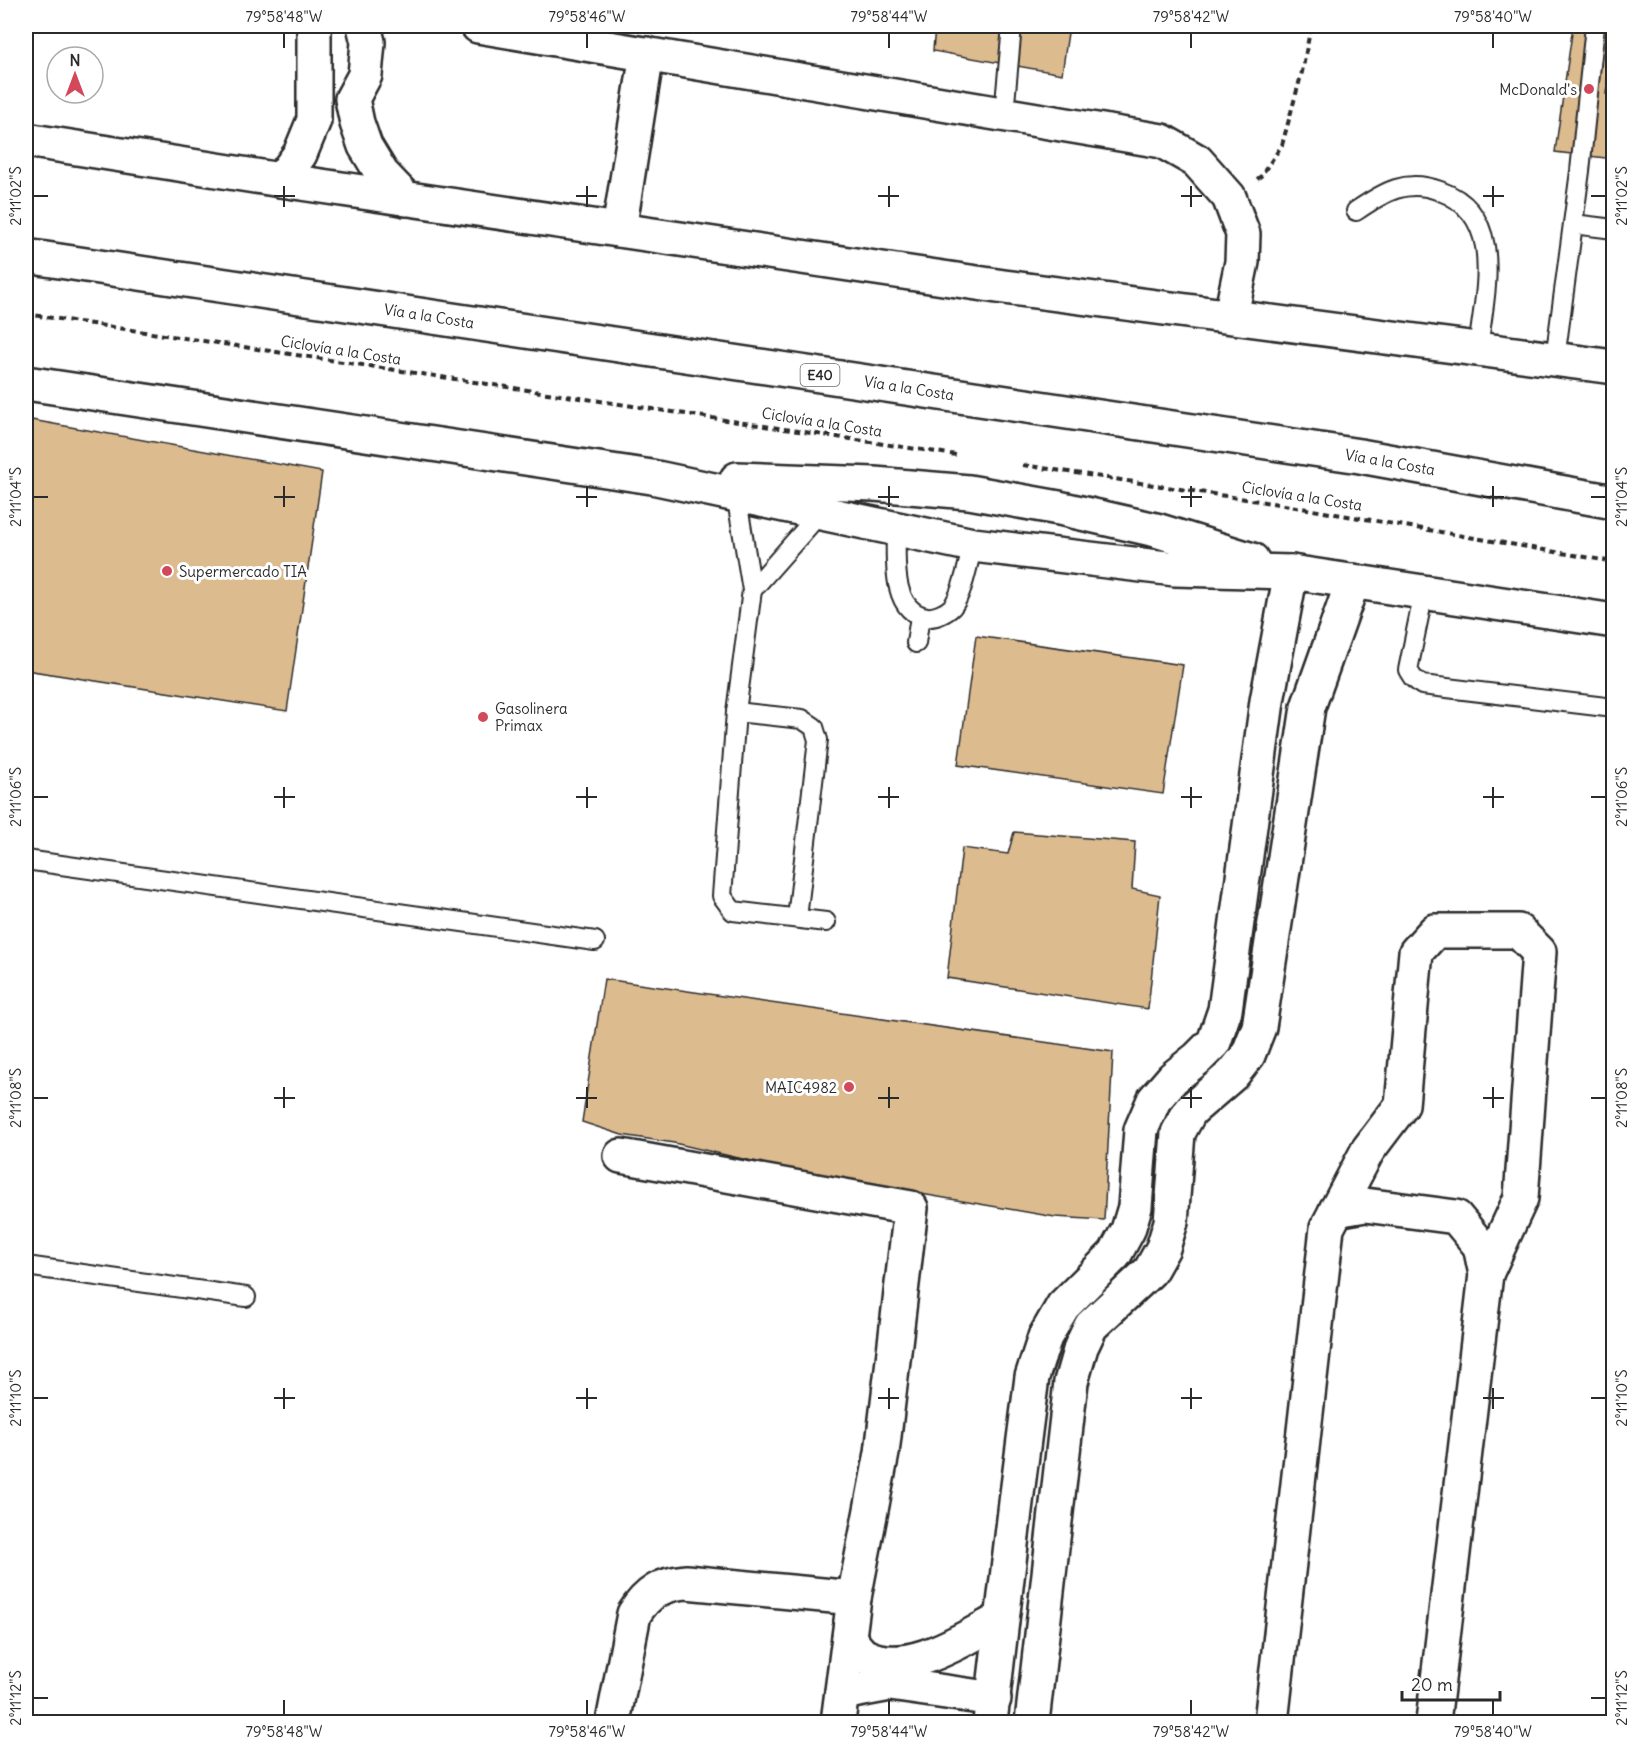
<svg xmlns="http://www.w3.org/2000/svg" width="1639" height="1748" viewBox="0 0 1639 1748" font-family="Delius,sans-serif">
<rect width="100%" height="100%" fill="#fff"/>
<filter id="ink" filterUnits="userSpaceOnUse"><feTurbulence type="fractalNoise" baseFrequency=".0167" numOctaves="2"/><feDisplacementMap in="SourceGraphic" scale="12" xChannelSelector="R" yChannelSelector="G"/><feConvolveMatrix kernelMatrix="1 2 1 2 8 2 1 2 1" color-interpolation-filters="sRGB"/></filter>
<g filter="url(#ink)">
<g fill="#dcbb8f" stroke="#2b2b2b" stroke-width="1.5">
<polygon points="935,26 1069,26 1062,74 933,51"/>
<polygon points="1573,26 1614,26 1614,159 1555,152"/>
<polygon points="1612,26 1614,26 1614,95 1606,94"/>
<polygon points="26,419 322,472 287,711 26,670"/>
<polygon points="976,636 1183,665 1163,794 958,765"/>
<polygon points="1014,832 1135,842 1132,889 1160,895 1148,1009 947,978 962,848 1008,854"/>
<polygon points="604,979 1113,1052 1104,1220 1055,1217 816,1176 674,1143 622,1135 582,1122"/>
</g>
<g fill="none" stroke-linecap="round" stroke-linejoin="round">
<defs>
<g id="lane">
<polyline points="1004,114 1012,26"/>
<path d="M1356,211C1384,192 1406,178 1440,191C1507,215 1484,295 1478,349"/>
<polyline points="1573,224 1614,229"/>
<polyline points="1555,359 1580,171 1595,26"/>
<polyline points="736,494 752,590 736,712 722,896 733,911 826,922"/>
<path d="M896,529C896,556 890,612 927,617C935,618 946,613 952,607C963,594 968,562 973,545"/>
<polyline points="752,590 820,513"/>
<polyline points="1424,592 1408,670 1413,678 1422,685 1614,708"/>
<polyline points="916,643 920,616"/>
<polyline points="736,712 802,719 814,727 818,740 797,918"/>
<polyline points="26,860 595,941"/>
<polyline points="26,1266 246,1297"/>
</g>
<g id="street">
<polyline points="364,26 368,42 365,75 352,99 357,123 365,146 382,174 406,199"/>
<polyline points="478,26 1162,141 1197,161 1229,197 1243,234 1242,262 1231,315"/>
<polyline points="281,180 300,154 314,120 314,26"/>
<polyline points="619,230 647,54"/>
<polyline points="621,1156 911,1208 882,1453 854,1598 838,1722"/>
<polyline points="1336,1210 1365,1205 1456,1217 1480,1246 1486,1274 1433,1722"/>
<path d="M849,1639C854,1644 859,1653 865,1656C907,1678 965,1638 1001,1619"/>
<polyline points="842,1693 890,1684 994,1699"/>
<path d="M613,1722L634,1614C647,1593 662,1584 686,1582L854,1598"/>
<polyline points="990,1722 1017,1494 1032,1377 1045,1337 1063,1306 1115,1254 1128,1230 1135,1207 1141,1130 1154,1100 1173,1078 1198,1058 1214,1042 1225,1010 1267,701 1291,572"/>
<polyline points="1032,1722 1071,1382 1081,1347 1091,1326 1150,1271 1163,1248 1171,1222 1178,1133 1190,1111 1233,1074 1248,1055 1259,1027 1308,707 1353,581"/>
<polyline points="1271,1722 1327,1228 1368,1150 1402,1105 1416,952 1435,931 1518,931 1539,952 1521,1198 1486,1274"/>
</g>
<g id="secondary">
<polyline points="26,383 652,477 973,545 1175,569 1291,572 1614,621"/>
<polyline points="737,479 874,484 969,492 1059,508 1156,530 1252,560"/>
</g>
<g id="highway">
<polyline points="26,140 281,180 1004,287 1614,367"/>
<polyline points="26,256 1360,456 1614,502"/>
</g>
</defs>
<use href="#lane" stroke="#2b2b2b" stroke-width="22"/>
<use href="#street" stroke="#2b2b2b" stroke-width="38"/>
<use href="#secondary" stroke="#2b2b2b" stroke-width="38"/>
<use href="#highway" stroke="#2b2b2b" stroke-width="38"/>
<g stroke="#2b2b2b" stroke-width="4" stroke-dasharray="6 4.5" stroke-linecap="butt">
<polyline points="1257,179 1261,176 1282,145 1302,72 1311,26"/>
<polyline points="26,314 956,455"/>
<polyline points="1023,465 1278,504 1614,562"/>
</g>
<use href="#lane" stroke="#fff" stroke-width="18"/>
<use href="#street" stroke="#fff" stroke-width="33"/>
<use href="#secondary" stroke="#fff" stroke-width="33"/>
<use href="#highway" stroke="#fff" stroke-width="33"/>
</g>
</g>
<path fill="none" stroke="#2b2b2b" stroke-width="2" d="M284,33V48M587,33V48M889,33V48M1191,33V48M1493,33V48M284,186V207M587,186V207M889,186V207M1191,186V207M1493,186V207M33,196H48M274,196H295M576,196H597M878,196H899M1181,196H1202M1483,196H1504M1591,196H1606M284,486V507M587,486V507M889,486V507M1191,486V507M1493,486V507M33,497H48M274,497H295M576,497H597M878,497H899M1181,497H1202M1483,497H1504M1591,497H1606M284,787V808M587,787V808M889,787V808M1191,787V808M1493,787V808M33,797H48M274,797H295M576,797H597M878,797H899M1181,797H1202M1483,797H1504M1591,797H1606M284,1087V1108M587,1087V1108M889,1087V1108M1191,1087V1108M1493,1087V1108M33,1098H48M274,1098H295M576,1098H597M878,1098H899M1181,1098H1202M1483,1098H1504M1591,1098H1606M284,1388V1409M587,1388V1409M889,1388V1409M1191,1388V1409M1493,1388V1409M33,1398H48M274,1398H295M576,1398H597M878,1398H899M1181,1398H1202M1483,1398H1504M1591,1398H1606M33,1698H48M1591,1698H1606M284,1700V1715M587,1700V1715M889,1700V1715M1191,1700V1715M1493,1700V1715"/>
<g fill="#d1495b" stroke="#fff" stroke-width="2">
<circle cx="1589" cy="89" r="6"/>
<circle cx="167" cy="571" r="6"/>
<circle cx="483" cy="717" r="6"/>
<circle cx="849" cy="1087" r="6"/>
</g>
<g text-anchor="middle" dominant-baseline="central" stroke-width="6" stroke-linejoin="round" paint-order="stroke">
<rect fill="#fff" stroke="#6b6b6b" stroke-width="1.5" x="800.5" y="364" width="39" height="22" rx="4.5"/>
<g font-size="14" font-weight="bold" fill="#2b2b2b">
<text x="820" y="375">E40</text>
</g>
<g font-size="15" fill="#2b2b2b" stroke="#fff" text-anchor="end">
<text x="1577" y="89">McDonald's</text>
<text x="179" y="571" text-anchor="start">Supermercado TIA</text>
<text x="495" y="708" text-anchor="start">Gasolinera<tspan x="495" dy="17">Primax</tspan></text>
<text x="837" y="1087">MAIC4982</text>
</g>
<g font-size="15" fill="#2b2b2b" stroke="#fff">
<text transform="translate(429 316) rotate(9)">Vía a la Costa</text>
<text transform="translate(341 350) rotate(9)">Ciclovía a la Costa</text>
<text transform="translate(909 388) rotate(9)">Vía a la Costa</text>
<text transform="translate(822 422) rotate(9)">Ciclovía a la Costa</text>
<text transform="translate(1390 462) rotate(10)">Vía a la Costa</text>
<text transform="translate(1302 496) rotate(9)">Ciclovía a la Costa</text>
</g>
</g>
<rect width="1639" height="1748" fill="none" stroke="#fff" stroke-width="66"/>
<g transform="translate(75 75)"><circle r="28" fill="#ffffff" stroke="#aaaaaa" stroke-width="1.5"/>
<path d="M0-4.5L10 22L0 15L-10 22Z" fill="#d1495b"/>
<text y="-9" font-size="16" font-weight="bold" text-anchor="middle" fill="#2b2b2b">N</text>
</g>
<path d="M1402 1691v9h98v-9" fill="none" stroke="#2b2b2b" stroke-width="3"/>
<text x="1411" y="1691" font-size="18" fill="#2b2b2b" stroke="#ffffff" stroke-width="4.5" paint-order="stroke">20 m</text>
<rect x="33" y="33" width="1573" height="1682" fill="none" stroke="#2b2b2b" stroke-width="2"/>
<g font-size="15" text-anchor="middle" fill="#2b2b2b">
<text x="284" y="22">79°58'48"W</text>
<text x="587" y="22">79°58'46"W</text>
<text x="889" y="22">79°58'44"W</text>
<text x="1191" y="22">79°58'42"W</text>
<text x="1493" y="22">79°58'40"W</text>
<text transform="translate(16 196) rotate(-90)" y="5">2°11'02"S</text>
<text transform="translate(1622 196) rotate(-90)" y="5">2°11'02"S</text>
<text transform="translate(16 497) rotate(-90)" y="5">2°11'04"S</text>
<text transform="translate(1622 497) rotate(-90)" y="5">2°11'04"S</text>
<text transform="translate(16 797) rotate(-90)" y="5">2°11'06"S</text>
<text transform="translate(1622 797) rotate(-90)" y="5">2°11'06"S</text>
<text transform="translate(16 1098) rotate(-90)" y="5">2°11'08"S</text>
<text transform="translate(1622 1098) rotate(-90)" y="5">2°11'08"S</text>
<text transform="translate(16 1398) rotate(-90)" y="5">2°11'10"S</text>
<text transform="translate(1622 1398) rotate(-90)" y="5">2°11'10"S</text>
<text transform="translate(16 1698) rotate(-90)" y="5">2°11'12"S</text>
<text transform="translate(1622 1698) rotate(-90)" y="5">2°11'12"S</text>
<text x="284" y="1737">79°58'48"W</text>
<text x="587" y="1737">79°58'46"W</text>
<text x="889" y="1737">79°58'44"W</text>
<text x="1191" y="1737">79°58'42"W</text>
<text x="1493" y="1737">79°58'40"W</text>
</g>
</svg>
